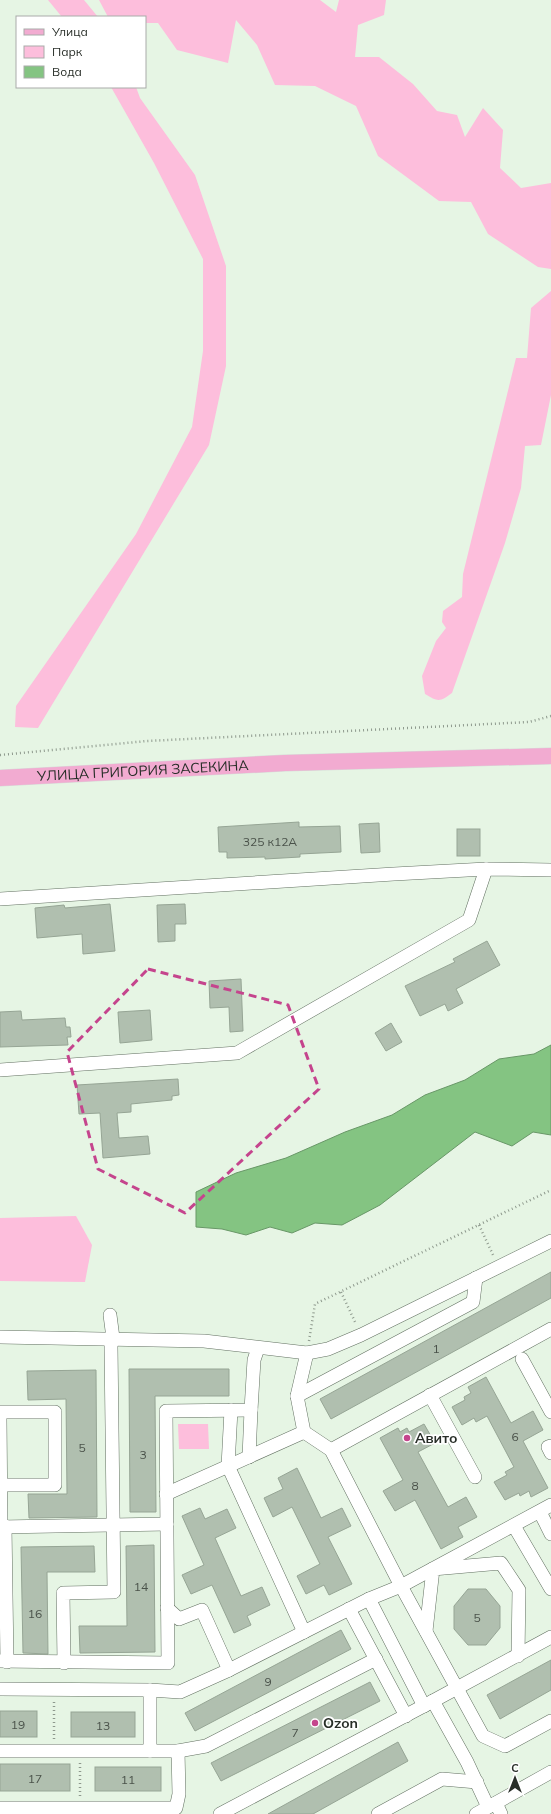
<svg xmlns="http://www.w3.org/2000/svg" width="551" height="1814" viewBox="0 0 551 1814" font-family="Mulish,sans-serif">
<rect width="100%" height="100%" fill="#e6f5e4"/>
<g fill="#fdbedc">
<polygon points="48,0 84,0 98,17 62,17"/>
<polygon points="99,0 320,0 336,12 339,0 386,0 384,15 358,25 355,57 379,57 413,84 437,111 457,115 465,137 483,108 503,130 500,168 521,188 551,183 551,269 538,267 488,234 471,202 439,201 378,156 356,106 315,86 275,85 257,45 236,20 228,63 177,50 158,23 145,23 145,17 108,17"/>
<polygon points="111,87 136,87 140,98 195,175 226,266 226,366 209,445 38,728 15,727 16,706 136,534 192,427 203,351 203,259 154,163"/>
<path d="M551,291V395L541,445L525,446L521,488L505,543L452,693C440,702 438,702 425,694L422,676L436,641L446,628L442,622L443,611L462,597L463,574L516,358H527L531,308Z"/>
<polygon points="76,1216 92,1245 85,1282 0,1281 0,1218"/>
<polygon points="178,1424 208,1424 209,1449 179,1449"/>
</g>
<polygon fill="#84c482" stroke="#689767" points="551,1045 551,1135 533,1132 512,1146 475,1132 380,1205 342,1225 315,1223 292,1233 270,1227 246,1235 222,1229 196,1227 196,1192 236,1173 286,1158 345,1132 392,1115 425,1095 465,1080 499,1059 534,1054"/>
<g fill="#b0bfaf" stroke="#96a595">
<polygon points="299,822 299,827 340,826 341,852 300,854 300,857 265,859 265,857 227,858 227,852 219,852 218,827"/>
<polygon points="379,823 380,852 361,853 359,824"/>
<rect x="457" y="829" width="23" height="27"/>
<polygon points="110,904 115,951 83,954 82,934 37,938 35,908 64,905 65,908"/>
<polygon points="185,904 186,924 175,924 175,941 158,942 157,905"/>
<polygon points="487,941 500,965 456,989 463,1003 448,1011 445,1004 420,1016 405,986 455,962 453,959"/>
<polygon points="241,979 243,1031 230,1032 229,1007 210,1008 209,981"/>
<polygon points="150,1010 152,1040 120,1043 118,1012"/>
<polygon points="21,1011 22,1020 65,1018 66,1027 70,1027 71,1037 67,1037 68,1045 0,1047 0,1012"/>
<polygon points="391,1023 402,1042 386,1051 375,1033"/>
<polygon points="178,1079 179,1095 172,1096 172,1100 131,1104 131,1112 117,1113 119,1138 148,1136 150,1154 103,1158 100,1113 79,1114 77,1085"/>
<polygon points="551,1272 551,1298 331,1419 320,1399"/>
<polygon points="129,1369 229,1369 229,1396 155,1396 156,1512 130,1512"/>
<polygon points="96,1370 97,1517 29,1518 28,1494 67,1494 66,1399 28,1400 27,1371"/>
<polygon points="486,1377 511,1423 533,1411 543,1430 523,1441 548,1488 531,1497 529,1491 520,1496 519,1493 505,1500 494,1482 507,1475 505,1472 514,1467 487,1416 476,1422 474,1418 462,1425 452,1407 465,1400 464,1397 471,1393 468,1387"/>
<polygon points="424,1424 435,1443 418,1452 448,1507 466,1497 477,1517 458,1527 463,1537 441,1549 415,1500 395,1511 383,1491 403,1480 380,1438 398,1428 400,1432 407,1428 409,1432"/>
<polygon points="297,1468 321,1518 342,1508 351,1526 328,1537 352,1584 329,1595 324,1585 306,1594 297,1576 320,1564 292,1507 273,1517 264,1498 283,1489 278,1478"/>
<polygon points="200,1508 205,1519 227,1509 236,1528 215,1538 241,1596 262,1587 270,1605 247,1616 251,1625 234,1633 212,1585 191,1594 182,1575 204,1565 182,1516"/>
<polygon points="154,1545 155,1652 80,1653 79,1626 127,1626 126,1546"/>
<polygon points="94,1546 95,1572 47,1572 48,1654 23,1653 21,1547"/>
<polygon points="468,1589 486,1589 500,1606 500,1628 486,1645 468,1645 454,1629 454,1606"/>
<polygon points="341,1630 351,1649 195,1731 185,1713"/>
<polygon points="551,1660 551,1690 500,1719 487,1695"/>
<polygon points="370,1682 380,1701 221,1781 211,1763"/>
<rect x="0" y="1711" width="37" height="26"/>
<rect x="71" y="1712" width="64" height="25"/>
<polygon points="398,1742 408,1761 313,1814 268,1814"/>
<rect x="0" y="1764" width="70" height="27"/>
<rect x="95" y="1767" width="66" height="24"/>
</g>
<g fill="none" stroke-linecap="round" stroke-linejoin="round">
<defs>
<g id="minor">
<polyline points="0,899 394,874 486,869 551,870"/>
<polyline points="0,1070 237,1053 469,920 486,869"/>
<polyline points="0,1337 204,1341 307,1353 328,1349 361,1335 551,1241"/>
<polyline points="522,1359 551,1412"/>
<polyline points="430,1395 475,1477"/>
<polyline points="297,1396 473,1302 476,1278"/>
<polyline points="231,1410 228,1466 304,1632"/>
<polyline points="0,1412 55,1412 55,1485 1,1485"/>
<polyline points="0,1419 1,1527"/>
<polyline points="304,1432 331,1450 401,1586 483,1736 505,1746 551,1721"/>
<polyline points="304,1432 297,1396 307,1353"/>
<polyline points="551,1446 548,1447 551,1453"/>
<polyline points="331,1450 551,1329"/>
<polyline points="249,1457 251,1410"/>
<polyline points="166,1494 304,1432"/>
<polyline points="540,1512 551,1534"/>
<polyline points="5,1526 7,1662"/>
<polyline points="514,1526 551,1589"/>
<polyline points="0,1527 167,1524"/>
<polyline points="369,1599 424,1706"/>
<polyline points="167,1608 179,1619 202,1610 229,1670"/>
<polyline points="349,1609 406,1716"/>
<polyline points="426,1631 433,1569 501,1563 519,1590 518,1656"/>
<polyline points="0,1661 168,1663 166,1411 251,1410 254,1360 258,1348"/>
<polyline points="64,1663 63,1593 114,1592 111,1346 113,1338 110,1315"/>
<polyline points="0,1689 150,1690 150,1751"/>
<polyline points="150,1690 180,1692 229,1670 369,1599 401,1586 551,1505"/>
<polyline points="0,1751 178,1751 206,1746 376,1659"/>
<polyline points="496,1803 501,1814"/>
<polyline points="488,1807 467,1762 433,1701 551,1637"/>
<polyline points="0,1808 176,1808 179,1794 178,1751"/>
<polyline points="220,1814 433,1701"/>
<polyline points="378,1814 442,1779 477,1782"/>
<polyline points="476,1814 551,1772"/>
</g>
<g id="major">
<path id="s1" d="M0,778L285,763L551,756"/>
</g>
</defs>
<use href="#minor" stroke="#627061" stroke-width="14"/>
<use href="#major" stroke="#d8d9d8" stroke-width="17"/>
<g stroke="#8e998d" stroke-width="2.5" stroke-dasharray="1 3" stroke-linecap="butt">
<polyline points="0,755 147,741 529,722 551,716"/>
<polyline points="479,1225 494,1257"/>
<polyline points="341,1292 356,1324"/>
<polyline points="309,1341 315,1304 551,1190"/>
<polyline points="54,1702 54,1739"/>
<polyline points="80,1763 80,1796"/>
</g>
<use href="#minor" stroke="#fff" stroke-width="13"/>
<use href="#major" stroke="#f2abd1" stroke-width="16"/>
</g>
<path fill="none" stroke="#c5448d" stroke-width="3" stroke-dasharray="8 5" stroke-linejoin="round" d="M148,969L288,1005L319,1089L185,1213L98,1169L67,1052Z"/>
<g fill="#c5448d" stroke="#fff" stroke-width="1.5">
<circle cx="407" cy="1438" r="4"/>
<circle cx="315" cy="1723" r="4"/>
</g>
<g text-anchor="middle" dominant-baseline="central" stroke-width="3.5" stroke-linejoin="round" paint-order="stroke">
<g font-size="12" fill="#4a524a">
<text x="270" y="841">325 к12А</text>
<text x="436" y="1348">1</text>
<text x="515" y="1436">6</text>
<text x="82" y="1447">5</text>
<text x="143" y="1454">3</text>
<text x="415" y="1485">8</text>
<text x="141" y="1586">14</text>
<text x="35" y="1613">16</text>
<text x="477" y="1617">5</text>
<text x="268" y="1681">9</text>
<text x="18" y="1724">19</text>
<text x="103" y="1725">13</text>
<text x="295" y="1732">7</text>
<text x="35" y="1778">17</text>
<text x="128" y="1779">11</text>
</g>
<g font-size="14" fill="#282e28" stroke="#fff">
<text stroke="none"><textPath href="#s1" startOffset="143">УЛИЦА ГРИГОРИЯ ЗАСЕКИНА</textPath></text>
</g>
<g font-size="14" font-weight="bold" fill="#282e28" stroke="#fff" text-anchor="start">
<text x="415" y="1438">Авито</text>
<text x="323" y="1723">Ozon</text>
</g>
</g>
<rect x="16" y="16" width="130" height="72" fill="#ffffff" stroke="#a9aba9"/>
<rect x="24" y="29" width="20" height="6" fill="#f2abd1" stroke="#a9aba9"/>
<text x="52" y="36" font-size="12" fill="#282e28">Улица</text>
<rect x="24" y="46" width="20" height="12" fill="#fdbedc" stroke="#a9aba9"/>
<text x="52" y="56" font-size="12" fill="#282e28">Парк</text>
<rect x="24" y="66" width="20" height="12" fill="#84c482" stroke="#a9aba9"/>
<text x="52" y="76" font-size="12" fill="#282e28">Вода</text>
<g transform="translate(515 1778)" stroke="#ffffff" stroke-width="3" paint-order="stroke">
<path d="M0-3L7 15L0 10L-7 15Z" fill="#282e28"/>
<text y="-6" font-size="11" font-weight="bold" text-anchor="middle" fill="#282e28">С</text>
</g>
</svg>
